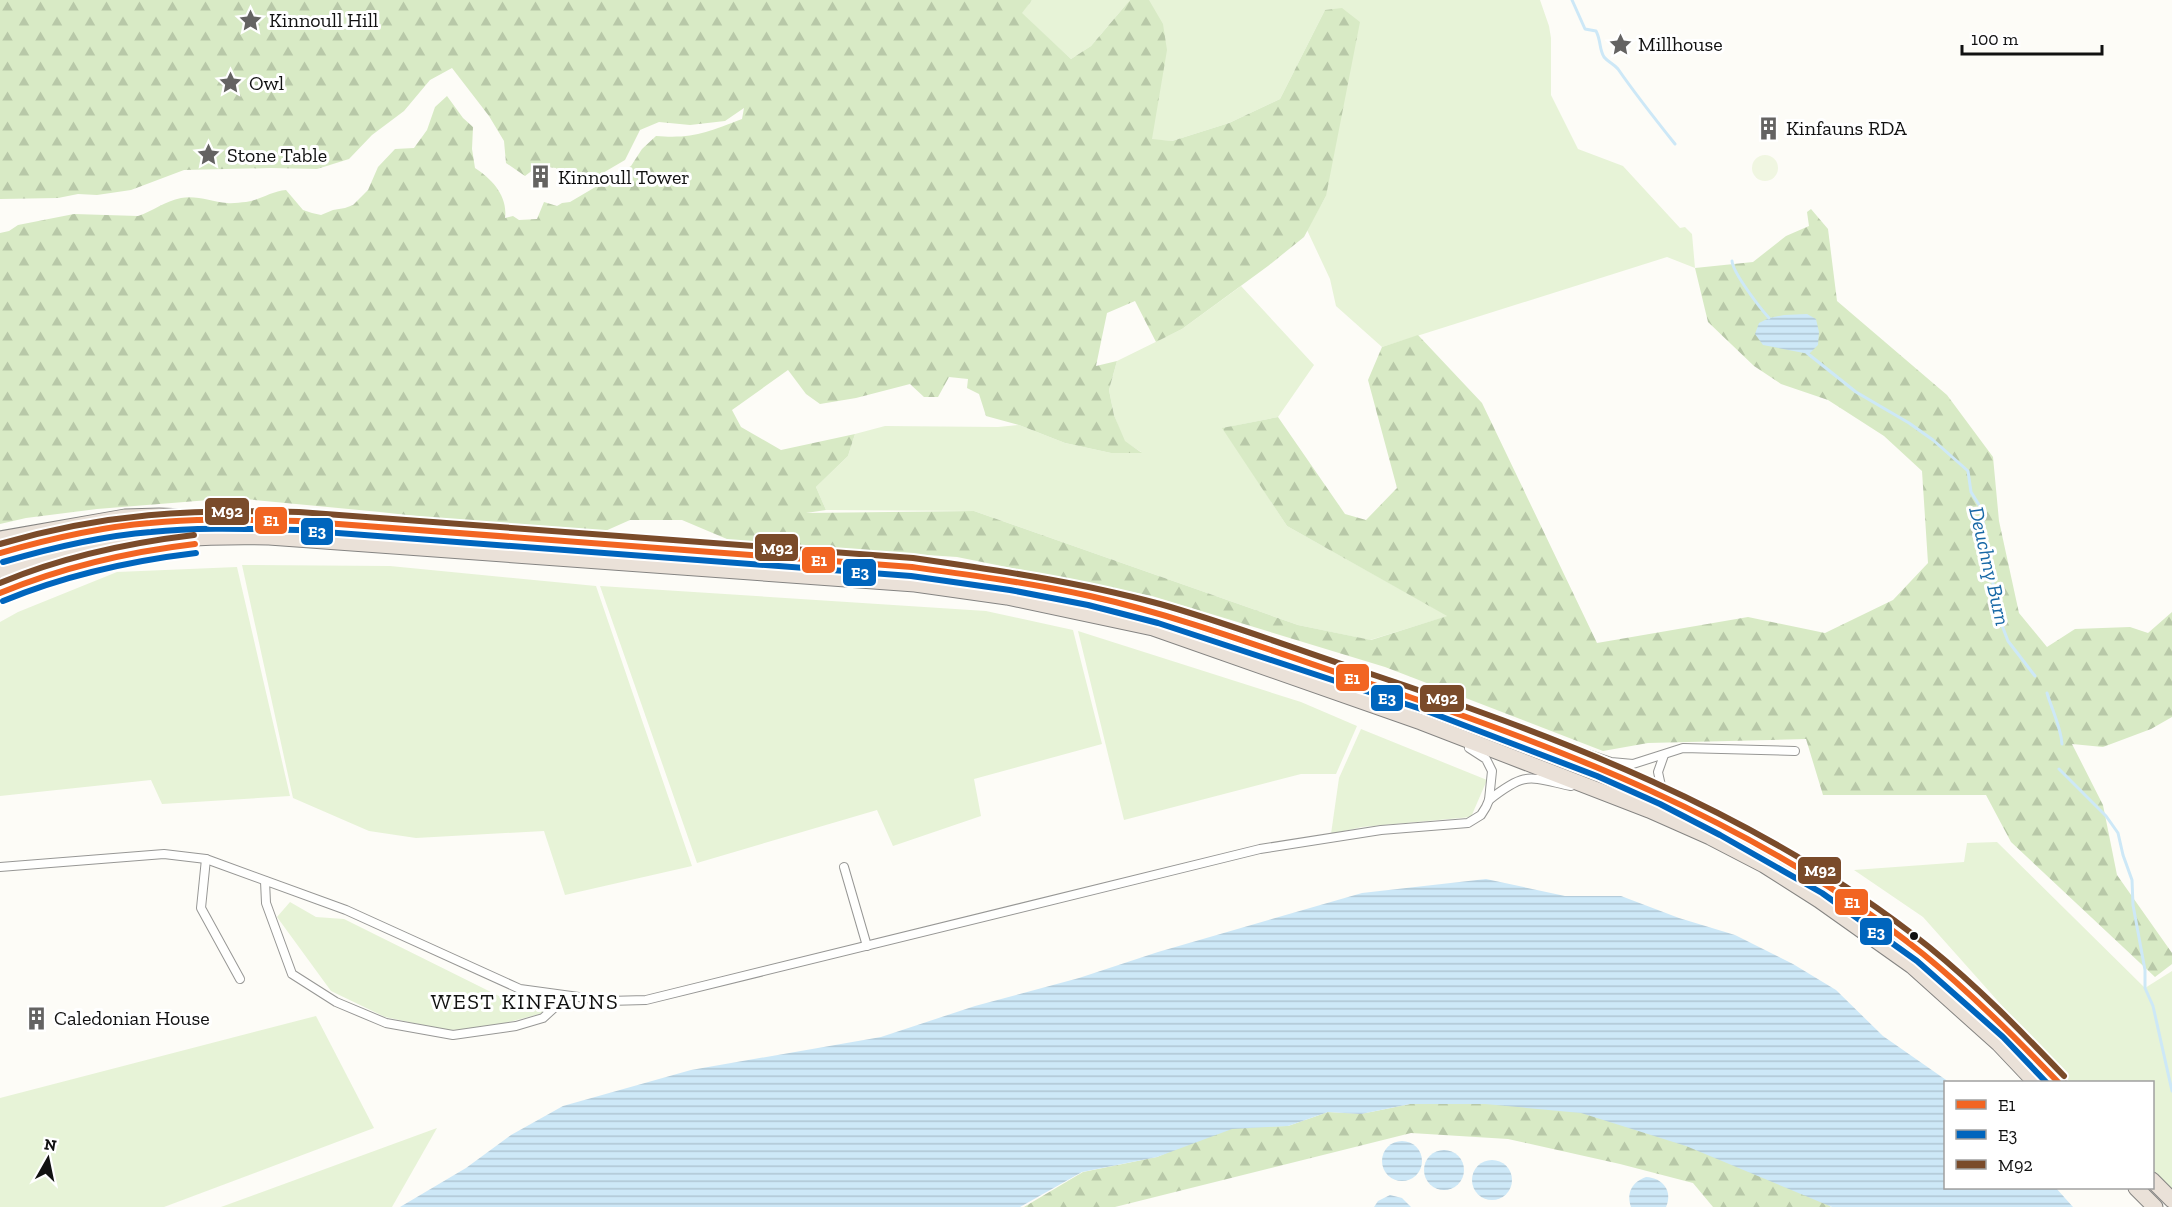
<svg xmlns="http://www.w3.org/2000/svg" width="2172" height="1207" viewBox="0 0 2172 1207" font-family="'Zilla Slab',serif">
<defs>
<pattern id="forest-firs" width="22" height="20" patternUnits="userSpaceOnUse" patternTransform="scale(1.5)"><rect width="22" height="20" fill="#d8eac5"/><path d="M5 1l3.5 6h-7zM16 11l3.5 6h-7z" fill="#b8c8a8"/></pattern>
<pattern id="water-rules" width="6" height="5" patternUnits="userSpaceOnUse" patternTransform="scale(1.5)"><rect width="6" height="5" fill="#cde8f7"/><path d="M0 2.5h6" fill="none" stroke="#afc6d3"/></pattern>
</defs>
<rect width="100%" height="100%" fill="#fdfcf7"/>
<g fill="#e7f3d7">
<polygon points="1032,0 1130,0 1091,46 1071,59 1021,13"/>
<polygon points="1149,0 1540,0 1549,26 1551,38 1551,95 1578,149 1623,166 1680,228 1685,227 1692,234 1695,268 1667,257 1382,347 1336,306 1330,279 1307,230 1326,196 1325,10 1280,99 1229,123 1172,141 1152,140"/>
<polygon points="1241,286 1314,365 1278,417 1223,428 1287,526 1448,616 1370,640 1298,625 974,511 826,510 816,487 848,456 855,434 885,426 998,427 1019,425 1065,443 1111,453 1141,452 1124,441 1114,415 1109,390 1117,361 1182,329"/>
<polygon points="87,556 0,590 0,578 43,560"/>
<polygon points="242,565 390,566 596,586 692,866 565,895 544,831 416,838 369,831 293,798"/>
<polygon points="237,567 290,796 162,804 151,780 0,796 0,622 18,612 117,572"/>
<polygon points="600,586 986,611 1073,630 1102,744 974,779 981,816 893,846 877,810 697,863"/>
<polygon points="1078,631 1301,702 1357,726 1336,774 1301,774 1124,820"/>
<polygon points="1361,729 1487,780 1471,817 1362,827 1331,834 1339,778"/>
<polygon points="1997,842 2145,988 2172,971 2172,1199 2153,1176 2152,1082 2070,1082 1923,917 1854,870 1964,862 1967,843"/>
<polygon points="290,902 316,917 344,919 523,1008 543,1007 543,1013 483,1029 447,1030 385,1017 331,991 277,917"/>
<polygon points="316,1016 374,1128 164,1207 0,1207 0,1098"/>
<polygon points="437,1128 392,1207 221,1207"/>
</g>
<g fill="url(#forest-firs)">
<path d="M0,0H1032L1022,13L1071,59L1091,46L1130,0H1149L1163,24L1167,50L1152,139L1172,141L1229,123L1280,99L1325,10L1342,8L1360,22L1326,196L1304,237L1268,266L1182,329L1156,342L1135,301L1107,313L1096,366L1117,361L1109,390L1114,415L1125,441L1142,453H1111L1065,443L1019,425L986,416L979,394L967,388L968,379L949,377L938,397H924L910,384L856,398L820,404L806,394L788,370L732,410L741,427L781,450L855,434L848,456L816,487L826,510L806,513L974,511L1298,625L1371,640L1447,616L1287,526L1222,428L1278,417L1345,514L1366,520L1397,488L1368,380L1382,347L1418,335L1482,403L1597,643L1748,617L1825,633L1893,600L1928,563L1922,471L1884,436L1828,400L1781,384L1754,366L1708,322L1695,268L1753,262L1786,236L1809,226L1807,212L1811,209L1828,229L1837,301L1947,395L1993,457L1999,521L2019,613L2047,647L2075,629L2130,627L2148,633L2172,612V717L2151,729L2103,747L2072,744L2103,805L2117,875L2172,953V964L2155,977L2011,842L1986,795H1823L1806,739L1648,743L1603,751L1385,667L1152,596L957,557L734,542L682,520H630L594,536L380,512L234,498L97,509L26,518L0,524V233L9,231L18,225L74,214L138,216C153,211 165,201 181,198C197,195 212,202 227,203C233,204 240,202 246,202C260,200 272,191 286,190L303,210L312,213L321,215L333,210L345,208L353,205L368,190L378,167L395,149L414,148L427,130L435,107L447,96L463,118L473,127L472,149L475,168C492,179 508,196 505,218L513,216L519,220L537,219L544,202L557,206L562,203L570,202L631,166L642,149L656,136C694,139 707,132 742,119L744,108L725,121L690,125L659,122L640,130L625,160L596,177L588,178L585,183H565L556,168L538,166L525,176L506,163L504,141L489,116L452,68L430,80L404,111L372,135L349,159L317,169L271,168L184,170L131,190L97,195L78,194L58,198L0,199Z"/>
<polygon points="1559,1100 1782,1162 1831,1207 1713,1207 1693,1183 1620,1164 1508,1139 1411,1133 1115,1207 1024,1207 1083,1172 1157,1157 1227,1127 1288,1126 1328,1112 1361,1114 1410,1104 1485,1104"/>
</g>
<circle fill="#f0f6e1" cx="1765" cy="168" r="13"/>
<g fill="url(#water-rules)">
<polygon points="1807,314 1816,319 1819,332 1818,345 1809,354 1763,345 1755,334 1759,323 1769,318 1784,315"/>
<polygon points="1486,879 1565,896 1621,896 1679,918 1735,935 1793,964 1836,990 1883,1036 1949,1082 1946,1082 1946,1188 2056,1188 2073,1207 1832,1207 1686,1146 1581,1113 1485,1104 1410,1104 1361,1114 1328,1112 1288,1126 1232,1129 1157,1157 1082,1172 1020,1207 400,1207 466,1168 511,1135 563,1106 691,1070 881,1037 975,1006 1079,978 1158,952 1362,893"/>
<circle cx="1402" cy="1161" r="20"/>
<circle cx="1444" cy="1170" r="20"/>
<circle cx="1492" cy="1180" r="20"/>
<path d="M1646,1177C1663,1178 1673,1191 1666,1207H1631C1626,1193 1632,1182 1646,1177Z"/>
<polygon points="1390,1195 1402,1198 1411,1207 1374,1207 1378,1201"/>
</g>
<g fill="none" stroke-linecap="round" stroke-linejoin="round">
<g stroke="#cde8f7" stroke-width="3">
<path d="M1572,0L1585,29L1596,31C1601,40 1599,49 1604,57C1608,62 1614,64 1618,69C1636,95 1655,119 1675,144"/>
<path d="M1732,261C1733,273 1760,308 1769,318"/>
<polyline points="1807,353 1856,392 1909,423 1933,440 1968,471 1971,492 1981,508 1998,615 2008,641 2035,676"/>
<path d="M2047,693C2052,710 2061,727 2062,744"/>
<polyline points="2059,769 2106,816 2118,833 2123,855 2132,880 2133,905 2145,970 2145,988 2153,1006 2172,1091"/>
</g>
<defs>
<g id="street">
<polyline points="1558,744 1611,762 1633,764 1683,748 1795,751"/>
<polyline points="1663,795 1658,772 1664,755"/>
<path d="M1489,800C1526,771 1528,777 1571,786"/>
<polyline points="206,859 201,908 240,979"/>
<polyline points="0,867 164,854 206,859 346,910 520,989 608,1001 646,1000 1260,849 1381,830 1468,823 1481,815 1486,807 1489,800 1492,771 1486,759 1469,748"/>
<polyline points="844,867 867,946"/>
<polyline points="265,881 266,903 292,974 336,1002 386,1023 453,1035 516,1026 543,1018 566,997"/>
</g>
<g id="highway">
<polyline points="0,539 125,517 159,516 298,521 912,567 1011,581 1090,596 1161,614 1427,702 1600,768 1664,796 1724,827 1827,885 1923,954 2009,1031 2058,1082"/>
<polyline points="0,553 60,536"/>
<path d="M0,570C88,543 177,535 269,537L915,584L1007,597L1153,628L1421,722L1649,810L1710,837L1764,865L1819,900L1912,966L1999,1044L2035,1082"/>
<path d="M0,593C53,569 110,556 168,547"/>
<polyline points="2152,1180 2172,1200"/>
<polyline points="2136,1188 2155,1207"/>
</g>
</defs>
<use href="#street" stroke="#979795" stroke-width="10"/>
<use href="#highway" stroke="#858482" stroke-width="17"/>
<use href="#street" stroke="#fffffe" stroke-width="8"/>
<use href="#highway" stroke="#eae1d8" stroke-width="15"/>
<defs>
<g id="bus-1">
<path d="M0,553C49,539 99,527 150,523C199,518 249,520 298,521L912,567C971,575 1031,583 1090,596C1179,616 1266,649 1353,678C1553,744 1757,821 1923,954C1971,993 2015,1037 2058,1082"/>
<path d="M0,593C63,567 127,552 195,544"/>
</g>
<g id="bus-2">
<path d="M3,562C51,548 100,536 151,532C200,527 249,529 298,530L911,576L1010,590L1088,605L1158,623L1424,710L1597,776L1660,804L1720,835L1822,893L1917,961L2003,1037L2046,1082"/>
<path d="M3,601C66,575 129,561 196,553"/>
</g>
<g id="bus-3">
<path d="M0,544C105,513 191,509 299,512L913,558C996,570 1079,582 1160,604C1224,622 1287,646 1350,667C1552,734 1761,812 1929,947C1977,986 2021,1031 2064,1076"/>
<path d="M0,583C62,557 127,543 194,535"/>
</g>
</defs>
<use href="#bus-1" stroke="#fff" stroke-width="10"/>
<use href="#bus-2" stroke="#fff" stroke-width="10"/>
<use href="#bus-3" stroke="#fff" stroke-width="10"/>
<use href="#bus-1" stroke="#f26522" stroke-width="6"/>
<use href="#bus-2" stroke="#0065bd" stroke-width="6"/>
<use href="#bus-3" stroke="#7a4b2a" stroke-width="6"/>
</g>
<defs>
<symbol id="sight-bare" viewBox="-9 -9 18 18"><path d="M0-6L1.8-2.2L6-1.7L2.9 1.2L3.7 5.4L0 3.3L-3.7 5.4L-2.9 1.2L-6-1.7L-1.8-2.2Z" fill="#646362" stroke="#fff" stroke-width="2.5" paint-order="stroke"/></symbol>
<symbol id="building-bare" viewBox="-9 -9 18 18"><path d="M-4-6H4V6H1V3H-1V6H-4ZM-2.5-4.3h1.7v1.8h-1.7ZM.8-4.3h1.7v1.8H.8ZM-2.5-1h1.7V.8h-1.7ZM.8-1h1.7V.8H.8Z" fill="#646362" stroke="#fff" stroke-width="2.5" paint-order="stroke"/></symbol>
</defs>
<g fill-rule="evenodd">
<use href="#sight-bare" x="234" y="4" width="33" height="33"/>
<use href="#sight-bare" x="1604" y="28" width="33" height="33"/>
<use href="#sight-bare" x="214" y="66" width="33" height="33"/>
<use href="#building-bare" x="1752" y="112" width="33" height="33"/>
<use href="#sight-bare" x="192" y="138" width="33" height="33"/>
<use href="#building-bare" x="524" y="160" width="33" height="33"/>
<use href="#building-bare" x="20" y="1002" width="33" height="33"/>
</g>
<circle fill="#111" stroke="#fff" stroke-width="2" cx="1914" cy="936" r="5"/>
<g text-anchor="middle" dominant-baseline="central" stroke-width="6" stroke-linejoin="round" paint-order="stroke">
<g font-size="20" fill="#111" stroke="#fff" text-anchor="start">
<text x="269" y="20">Kinnoull Hill</text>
<text x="1638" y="44">Millhouse</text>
<text x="249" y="83">Owl</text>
<text x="1786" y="128">Kinfauns RDA</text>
<text x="227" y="155">Stone Table</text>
<text x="558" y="177">Kinnoull Tower</text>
<text x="54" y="1018">Caledonian House</text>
</g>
<g font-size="21" font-style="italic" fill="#1768a6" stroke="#fff">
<text transform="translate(1990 566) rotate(77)">Deuchny Burn</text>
</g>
<g font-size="22" letter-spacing="1.5" fill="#111" stroke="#fff">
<text x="525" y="1001">WEST KINFAUNS</text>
</g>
</g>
<g stroke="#fff" stroke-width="2">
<rect x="204" y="497" width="46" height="29" rx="6" fill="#7a4b2a"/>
<rect x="254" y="506" width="34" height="29" rx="6" fill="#f26522"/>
<rect x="300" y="517" width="34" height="29" rx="6" fill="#0065bd"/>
<rect x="754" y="533" width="45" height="29" rx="6" fill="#7a4b2a"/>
<rect x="801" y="546" width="35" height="28" rx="6" fill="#f26522"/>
<rect x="842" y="558" width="35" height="29" rx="6" fill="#0065bd"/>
<rect x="1335" y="663" width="35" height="29" rx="6" fill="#f26522"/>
<rect x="1370" y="684" width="34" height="28" rx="6" fill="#0065bd"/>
<rect x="1419" y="684" width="46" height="29" rx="6" fill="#7a4b2a"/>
<rect x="1797" y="856" width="45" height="29" rx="6" fill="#7a4b2a"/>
<rect x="1834" y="888" width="35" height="28" rx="6" fill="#f26522"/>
<rect x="1859" y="917" width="34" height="29" rx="6" fill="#0065bd"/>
</g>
<g font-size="16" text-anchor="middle" font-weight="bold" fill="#fff">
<text x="227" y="517">M92</text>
<text x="271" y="526">E1</text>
<text x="317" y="537">E3</text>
<text x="777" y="554">M92</text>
<text x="819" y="566">E1</text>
<text x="860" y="578">E3</text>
<text x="1352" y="684">E1</text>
<text x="1387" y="704">E3</text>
<text x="1442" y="704">M92</text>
<text x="1820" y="876">M92</text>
<text x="1852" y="908">E1</text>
<text x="1876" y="938">E3</text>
</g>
<rect x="1944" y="1081" width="210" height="108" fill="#ffffff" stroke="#a0a0a0" stroke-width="1.5"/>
<rect x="1956" y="1100" width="30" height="9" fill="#f26522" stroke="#a0a0a0" stroke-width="1.5"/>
<text x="1998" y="1111" font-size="18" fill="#111111">E1</text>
<rect x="1956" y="1130" width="30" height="9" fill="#0065bd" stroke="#a0a0a0" stroke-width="1.5"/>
<text x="1998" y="1141" font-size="18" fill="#111111">E3</text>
<rect x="1956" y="1160" width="30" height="9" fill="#7a4b2a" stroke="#a0a0a0" stroke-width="1.5"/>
<text x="1998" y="1171" font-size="18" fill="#111111">M92</text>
<g transform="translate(48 1159) rotate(9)" stroke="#ffffff" stroke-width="4.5" paint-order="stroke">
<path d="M0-4.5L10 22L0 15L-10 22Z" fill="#111111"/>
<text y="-9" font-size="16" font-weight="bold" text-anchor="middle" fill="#111111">N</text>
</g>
<path d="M1962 45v9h140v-9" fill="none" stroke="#111111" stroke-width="3"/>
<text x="1971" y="45" font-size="18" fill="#111111" stroke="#ffffff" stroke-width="4.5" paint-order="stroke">100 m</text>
</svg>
